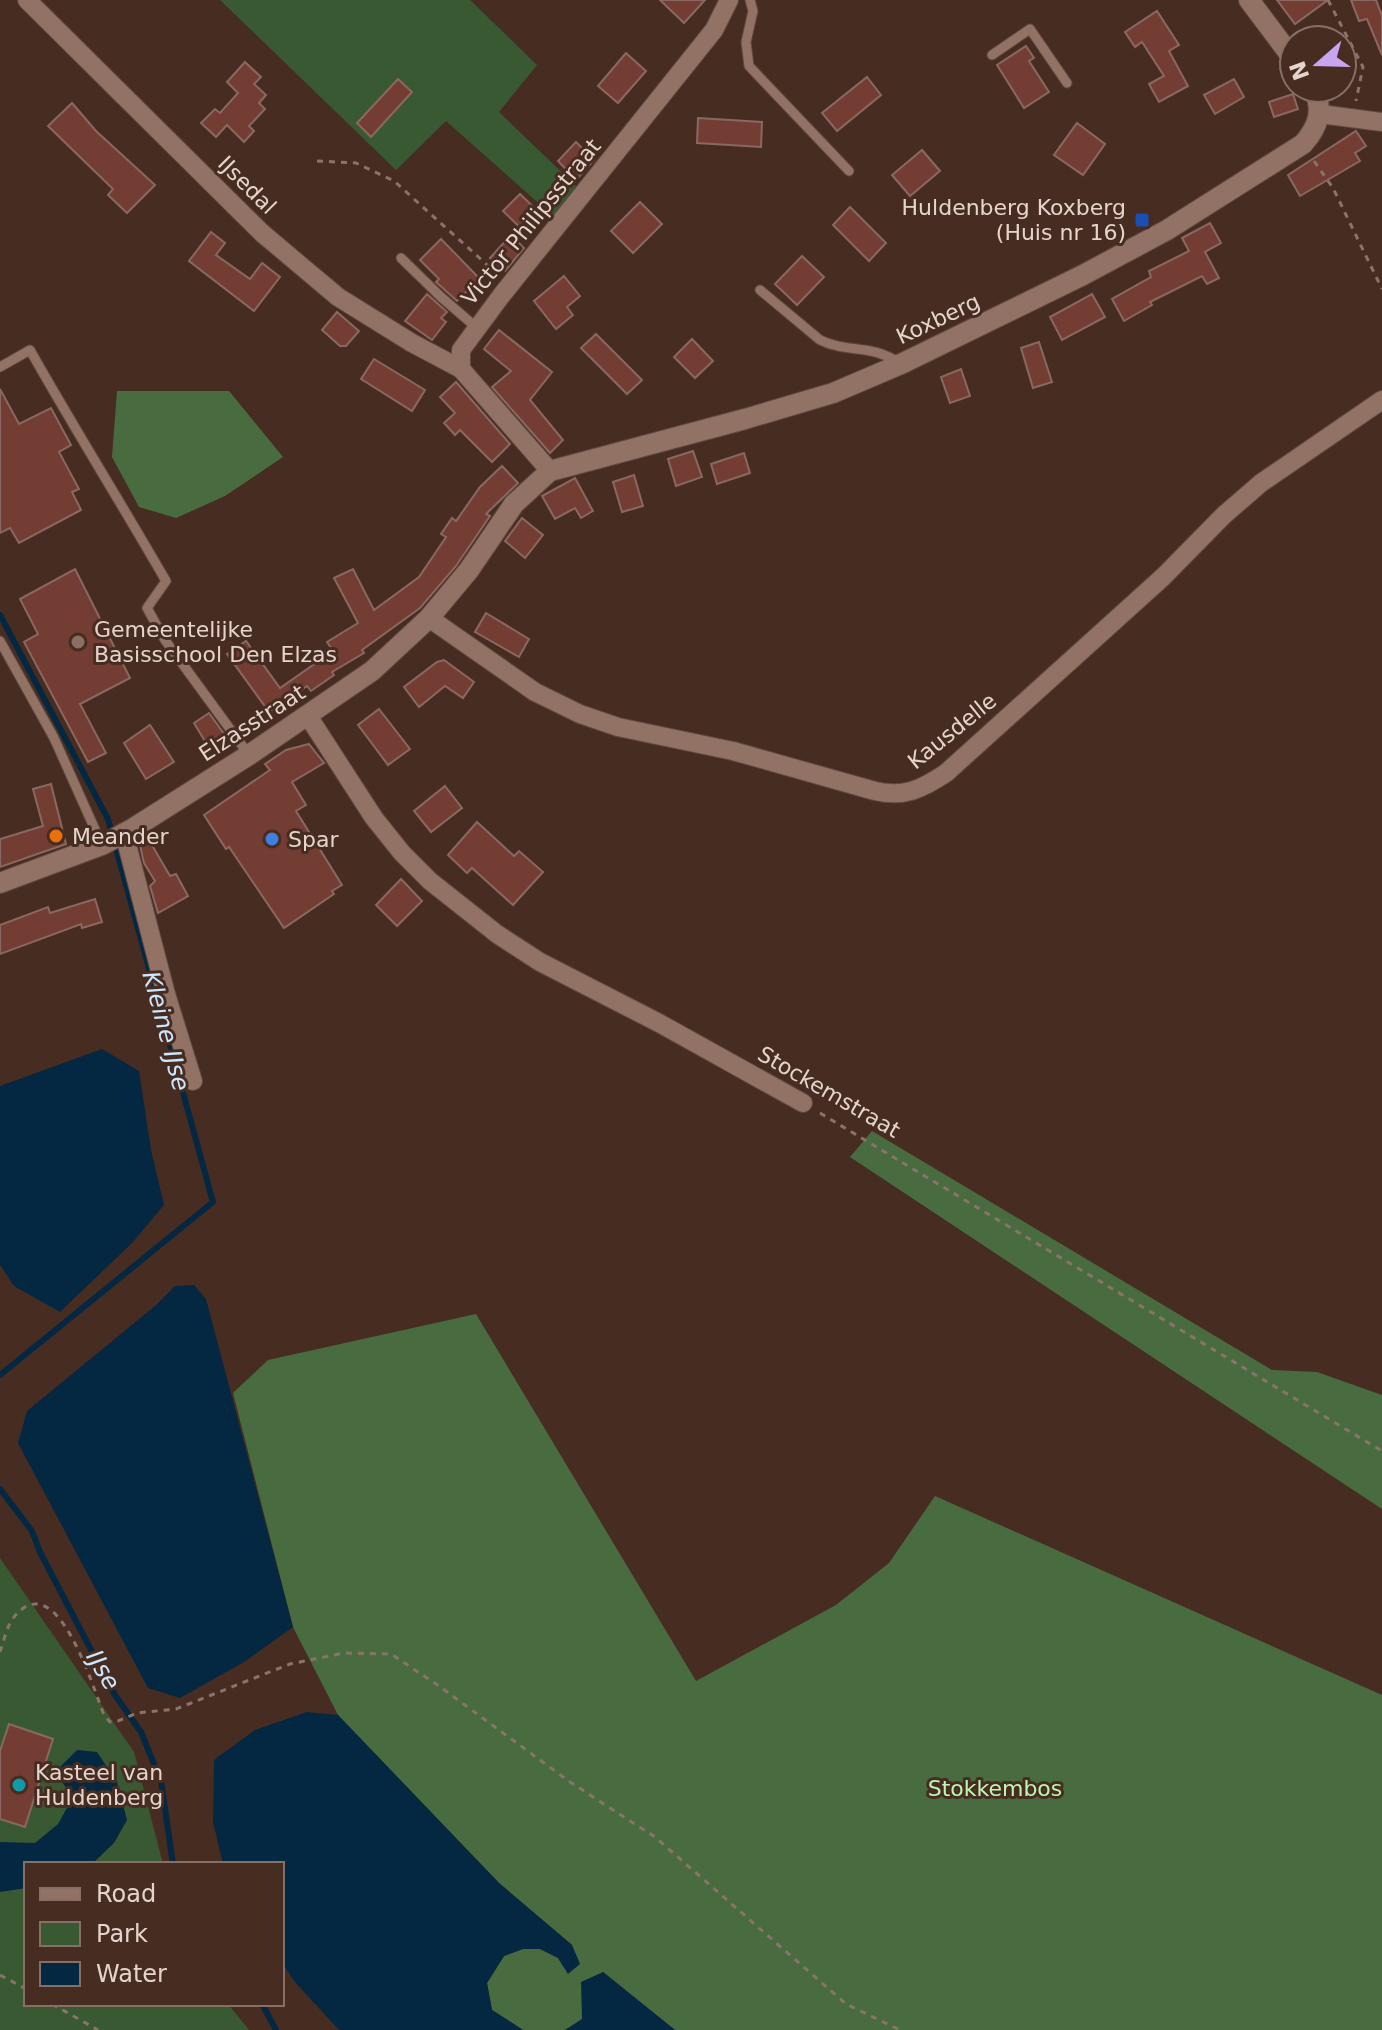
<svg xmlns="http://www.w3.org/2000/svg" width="1382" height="2030" viewBox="0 0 1382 2030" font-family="'DejaVu Sans',sans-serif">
<rect width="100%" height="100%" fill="#472d21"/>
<g fill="#395933">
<polygon points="220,0 470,0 537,65 499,112 576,186 553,216 446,121 396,170"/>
<polygon points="0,1558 134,1752 163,1864 26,1864 26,2004 228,2004 249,2030 0,2030"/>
</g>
<g fill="#486c40">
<polygon points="117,391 229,391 283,457 225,496 176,518 139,507 112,457"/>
<polygon points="872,1131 1272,1370 1317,1372 1382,1395 1382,1509 850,1157"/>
<polygon points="476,1314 696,1681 836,1605 889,1563 935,1496 1382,1695 1382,2030 675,2030 603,1972 582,2020 565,2030 523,2030 492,2010 487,1983 504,1956 523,1949 540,1949 558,1958 568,1973 572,1945 499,1883 338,1715 293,1627 233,1393 268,1360"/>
</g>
<g fill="#042742">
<polygon points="102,1049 139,1071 151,1150 164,1205 132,1243 60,1312 14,1286 0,1265 0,1086"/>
<polygon points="194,1285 206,1299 293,1627 244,1662 180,1698 148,1688 18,1443 27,1411 155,1306 175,1286"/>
<polygon points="307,1712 338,1715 499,1883 572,1945 580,1964 568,1974 558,1958 540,1949 523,1949 504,1956 487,1983 492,2010 523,2030 339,2030 295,1982 282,1963 282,1864 223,1864 213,1822 214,1760 255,1730"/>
<polygon points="77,1750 97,1752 117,1782 127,1820 114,1843 92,1864 26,1864 26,1888 0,1892 0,1842 35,1843 58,1824 73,1797 59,1778 61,1766"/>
<polygon points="603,1972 675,2030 565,2030 582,2019 581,1982"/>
</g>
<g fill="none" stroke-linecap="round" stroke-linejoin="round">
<g stroke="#042742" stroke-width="6">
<polyline points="0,615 108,819 213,1202 0,1375"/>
<polyline points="0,1489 32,1531 40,1552 89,1646 115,1695 141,1732 161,1781 173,1864"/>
<polyline points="262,2004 276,2030"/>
</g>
</g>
<g fill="#743d33" stroke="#8a6862" stroke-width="2">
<polygon points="660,0 705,0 684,23"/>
<polygon points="1277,0 1328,0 1295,24"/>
<polygon points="1351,0 1376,0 1382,16 1382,55 1367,19 1359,21"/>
<polygon points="1157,11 1179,45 1169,51 1188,86 1159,102 1149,84 1164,76 1142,42 1135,47 1125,32"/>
<polygon points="1026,46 1034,58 1029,61 1049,92 1024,108 997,65"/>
<polygon points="626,53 646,71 618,103 598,86"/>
<polygon points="245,62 261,77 254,84 266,95 259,103 265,109 249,126 254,131 244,142 227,125 216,137 201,123 215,109 220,113 238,93 227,82"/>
<polygon points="867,77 881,95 837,131 822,113"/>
<polygon points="398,79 412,92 371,137 357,123"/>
<polygon points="1234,79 1244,97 1215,114 1204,95"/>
<polygon points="1293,94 1298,109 1274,117 1269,102"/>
<polygon points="72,103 96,131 155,185 127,213 108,195 113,189 48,126"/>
<polygon points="698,118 762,122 761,147 697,143"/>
<polygon points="1077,123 1105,144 1083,175 1054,155"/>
<polygon points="1356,131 1366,146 1355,153 1360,161 1300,196 1288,175"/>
<polygon points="576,142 594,160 576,180 558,161"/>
<polygon points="922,150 940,171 910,196 892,175"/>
<polygon points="520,194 545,218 528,235 503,211"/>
<polygon points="640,202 662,224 633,253 611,231"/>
<polygon points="850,207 886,243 869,261 833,225"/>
<polygon points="1210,223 1221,243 1205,252 1219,278 1207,284 1202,276 1150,302 1152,305 1124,321 1112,299 1151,277 1149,271 1189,251 1182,238"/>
<polygon points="211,232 225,243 216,255 250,279 262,263 280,277 254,311 189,261"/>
<polygon points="511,235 524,248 505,271 490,258"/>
<polygon points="441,239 480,279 457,301 436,282 439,279 420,260"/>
<polygon points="802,256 824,277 797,305 775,284"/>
<polygon points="564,276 580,296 567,307 573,315 556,329 534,301"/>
<polygon points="427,294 447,312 441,318 446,322 432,340 405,321"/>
<polygon points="1092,294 1105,317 1062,340 1050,317"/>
<polygon points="337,312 359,331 346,346 340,346 322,330"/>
<polygon points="499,330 552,372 530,400 563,440 550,453 492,387 511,371 484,349"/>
<polygon points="596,334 642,380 627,394 581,348"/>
<polygon points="692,339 713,361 695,378 674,357"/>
<polygon points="1039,342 1052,382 1033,388 1021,348"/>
<polygon points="374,359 425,390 412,411 361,379"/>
<polygon points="961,369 970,396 950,403 941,377"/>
<polygon points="456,382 510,444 492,462 460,430 455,435 444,423 455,413 440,397"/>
<polygon points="0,389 19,424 51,408 71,445 59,452 79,489 72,492 81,510 19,543 10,528 0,533"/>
<polygon points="693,451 702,477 676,486 668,459"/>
<polygon points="744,453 750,473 717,484 711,464"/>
<polygon points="502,466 518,483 486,514 490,516 456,566 420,608 362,650 364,653 332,672 334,675 311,691 307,686 269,712 227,654 246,641 280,688 333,651 327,642 358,623 334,578 353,569 374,610 419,577 446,537 441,534 452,518 456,521 480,487"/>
<polygon points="634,475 643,506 622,512 613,482"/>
<polygon points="575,478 593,511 581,518 575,508 555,519 542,496"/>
<polygon points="522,518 543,535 525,558 505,541"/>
<polygon points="75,569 130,678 80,704 106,753 88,762 24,642 38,634 20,599"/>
<polygon points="486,613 529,639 519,657 475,632"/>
<polygon points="444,660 474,682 463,698 445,686 419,707 404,687 437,662"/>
<polygon points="379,709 410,749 388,765 358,725"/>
<polygon points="209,713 227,738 209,748 194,723"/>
<polygon points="150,725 174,762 146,779 124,743"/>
<polygon points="309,744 324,763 292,782 306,805 296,811 342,885 332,891 334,894 284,928 229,847 226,849 204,815 270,770 265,764 286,750"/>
<polygon points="51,784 66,844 0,867 0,839 43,826 33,789"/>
<polygon points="445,786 462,808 431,832 414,811"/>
<polygon points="477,822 514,856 519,851 543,872 513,905 472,868 467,873 448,855"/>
<polygon points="149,840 170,876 176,874 188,896 158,913 150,886 155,881 144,863 140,845"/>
<polygon points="401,879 422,901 397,926 376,905"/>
<polygon points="95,899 102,922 82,928 81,924 0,954 0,925 48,907 50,913"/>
<polygon points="9,1724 53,1739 25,1827 0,1819 0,1751"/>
</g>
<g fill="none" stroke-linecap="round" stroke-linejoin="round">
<defs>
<g id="lane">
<polyline points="750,0 753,11 746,42 749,66 849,171"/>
<polyline points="992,55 1030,29 1067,83"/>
<polyline points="401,258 441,297 477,328"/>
<path d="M760,290L820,340C849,354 871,343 901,364"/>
<path d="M0,367L30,350C74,428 121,503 166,581L147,608L165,640L249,755"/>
<polyline points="0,641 54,738 102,845"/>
</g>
<g id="street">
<polyline points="27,0 262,233 338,297 412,343 461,369 550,471"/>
<polyline points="1320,114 1382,122"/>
<polyline points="461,369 461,350 501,296 714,30 729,0"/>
<path d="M429,618L535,692L580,714L618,727L733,751L875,791C904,798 922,789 946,773L1163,577L1224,515L1261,483L1382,400"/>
<polyline points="308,716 374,818 402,853 430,881 497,934 540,962 659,1023 803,1103"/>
<polyline points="124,833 166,994 193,1081"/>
</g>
<g id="secondary">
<polyline points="1249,0 1294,60"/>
<path d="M0,883L102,845L132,829L249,755L372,671L429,618L469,570L514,504L550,471L745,419L833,393L901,364L1083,275L1167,230L1303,144C1319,126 1323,111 1314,88"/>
</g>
</defs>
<use href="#lane" stroke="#614a40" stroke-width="11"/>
<use href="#street" stroke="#614a40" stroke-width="20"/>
<use href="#secondary" stroke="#614a40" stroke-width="22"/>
<g stroke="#8a746a" stroke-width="3" stroke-dasharray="6 6" stroke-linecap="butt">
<polyline points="1328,0 1363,67 1356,101"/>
<polyline points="317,161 356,163 394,181 495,272"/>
<polyline points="1314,161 1333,188 1382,289"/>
<polyline points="820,1113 1382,1451"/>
<path d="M0,1652C4,1641 7,1625 14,1617C57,1564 93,1688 104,1715L110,1722L118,1721L137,1713L176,1709L290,1664L344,1653L391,1654L439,1686L570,1782L655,1837L846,2004L900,2030"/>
<polyline points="0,1975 26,1989"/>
<polyline points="52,2004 98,2030"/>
</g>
<use href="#lane" stroke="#917265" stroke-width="9"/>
<use href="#street" stroke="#917265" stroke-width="18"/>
<use href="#secondary" stroke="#917265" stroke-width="20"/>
</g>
<rect fill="#1a4fb4" stroke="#472d21" stroke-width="3" x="1134" y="212" width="16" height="16" rx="4"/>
<circle fill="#8d6e63" stroke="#472d21" stroke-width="3" cx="78" cy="642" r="8"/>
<circle fill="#e8710a" stroke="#472d21" stroke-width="3" cx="56" cy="836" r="8"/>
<circle fill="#3f7fe0" stroke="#472d21" stroke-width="3" cx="272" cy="839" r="8"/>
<circle fill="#0f9aa8" stroke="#472d21" stroke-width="3" cx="19" cy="1785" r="8"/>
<g text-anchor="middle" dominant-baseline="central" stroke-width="6" stroke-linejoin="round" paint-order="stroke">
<g font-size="22" fill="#e5d4cc" stroke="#472d21">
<text transform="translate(247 185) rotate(45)">IJsedal</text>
<text transform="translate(531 222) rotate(-51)">Victor Philipsstraat</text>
<text transform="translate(938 319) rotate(-25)">Koxberg</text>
<text transform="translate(252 723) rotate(-33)">Elzasstraat</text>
<text transform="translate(952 731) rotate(-39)">Kausdelle</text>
<text transform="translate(829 1092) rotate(30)">Stockemstraat</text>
</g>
<g font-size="22" fill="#e5d4cc" stroke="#472d21" text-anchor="start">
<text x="1126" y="207" text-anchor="end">Huldenberg Koxberg<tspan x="1126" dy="25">(Huis nr 16)</tspan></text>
<text x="94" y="629">Gemeentelijke<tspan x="94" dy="25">Basisschool Den Elzas</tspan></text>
<text x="72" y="836">Meander</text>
<text x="288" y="839">Spar</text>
<text x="35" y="1772">Kasteel van<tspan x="35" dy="25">Huldenberg</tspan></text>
</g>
<g font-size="22" fill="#bcf6b0" stroke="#472d21">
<text x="995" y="1788">Stokkembos</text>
</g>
<g font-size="24" font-style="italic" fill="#cbe6fe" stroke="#472d21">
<text transform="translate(166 1031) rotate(75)">Kleine IJse</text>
<text transform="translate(103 1670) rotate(59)">IJse</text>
</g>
</g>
<rect x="24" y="1862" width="260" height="144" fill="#472d21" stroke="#867065" stroke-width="2"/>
<rect x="40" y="1888" width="40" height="12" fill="#917265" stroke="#867065" stroke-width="2"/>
<text x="96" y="1902" font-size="24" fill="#e5d4cc">Road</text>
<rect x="40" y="1922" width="40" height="24" fill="#395933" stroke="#867065" stroke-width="2"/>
<text x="96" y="1942" font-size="24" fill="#e5d4cc">Park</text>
<rect x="40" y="1962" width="40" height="24" fill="#042742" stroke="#867065" stroke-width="2"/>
<text x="96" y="1982" font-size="24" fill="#e5d4cc">Water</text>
<g transform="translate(1318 64) rotate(250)"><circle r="38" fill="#472d21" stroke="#867065" stroke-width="2"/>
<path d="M0-6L14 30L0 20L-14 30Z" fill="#c8a6ef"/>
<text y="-12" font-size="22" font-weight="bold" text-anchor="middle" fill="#e5d4cc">N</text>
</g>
</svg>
